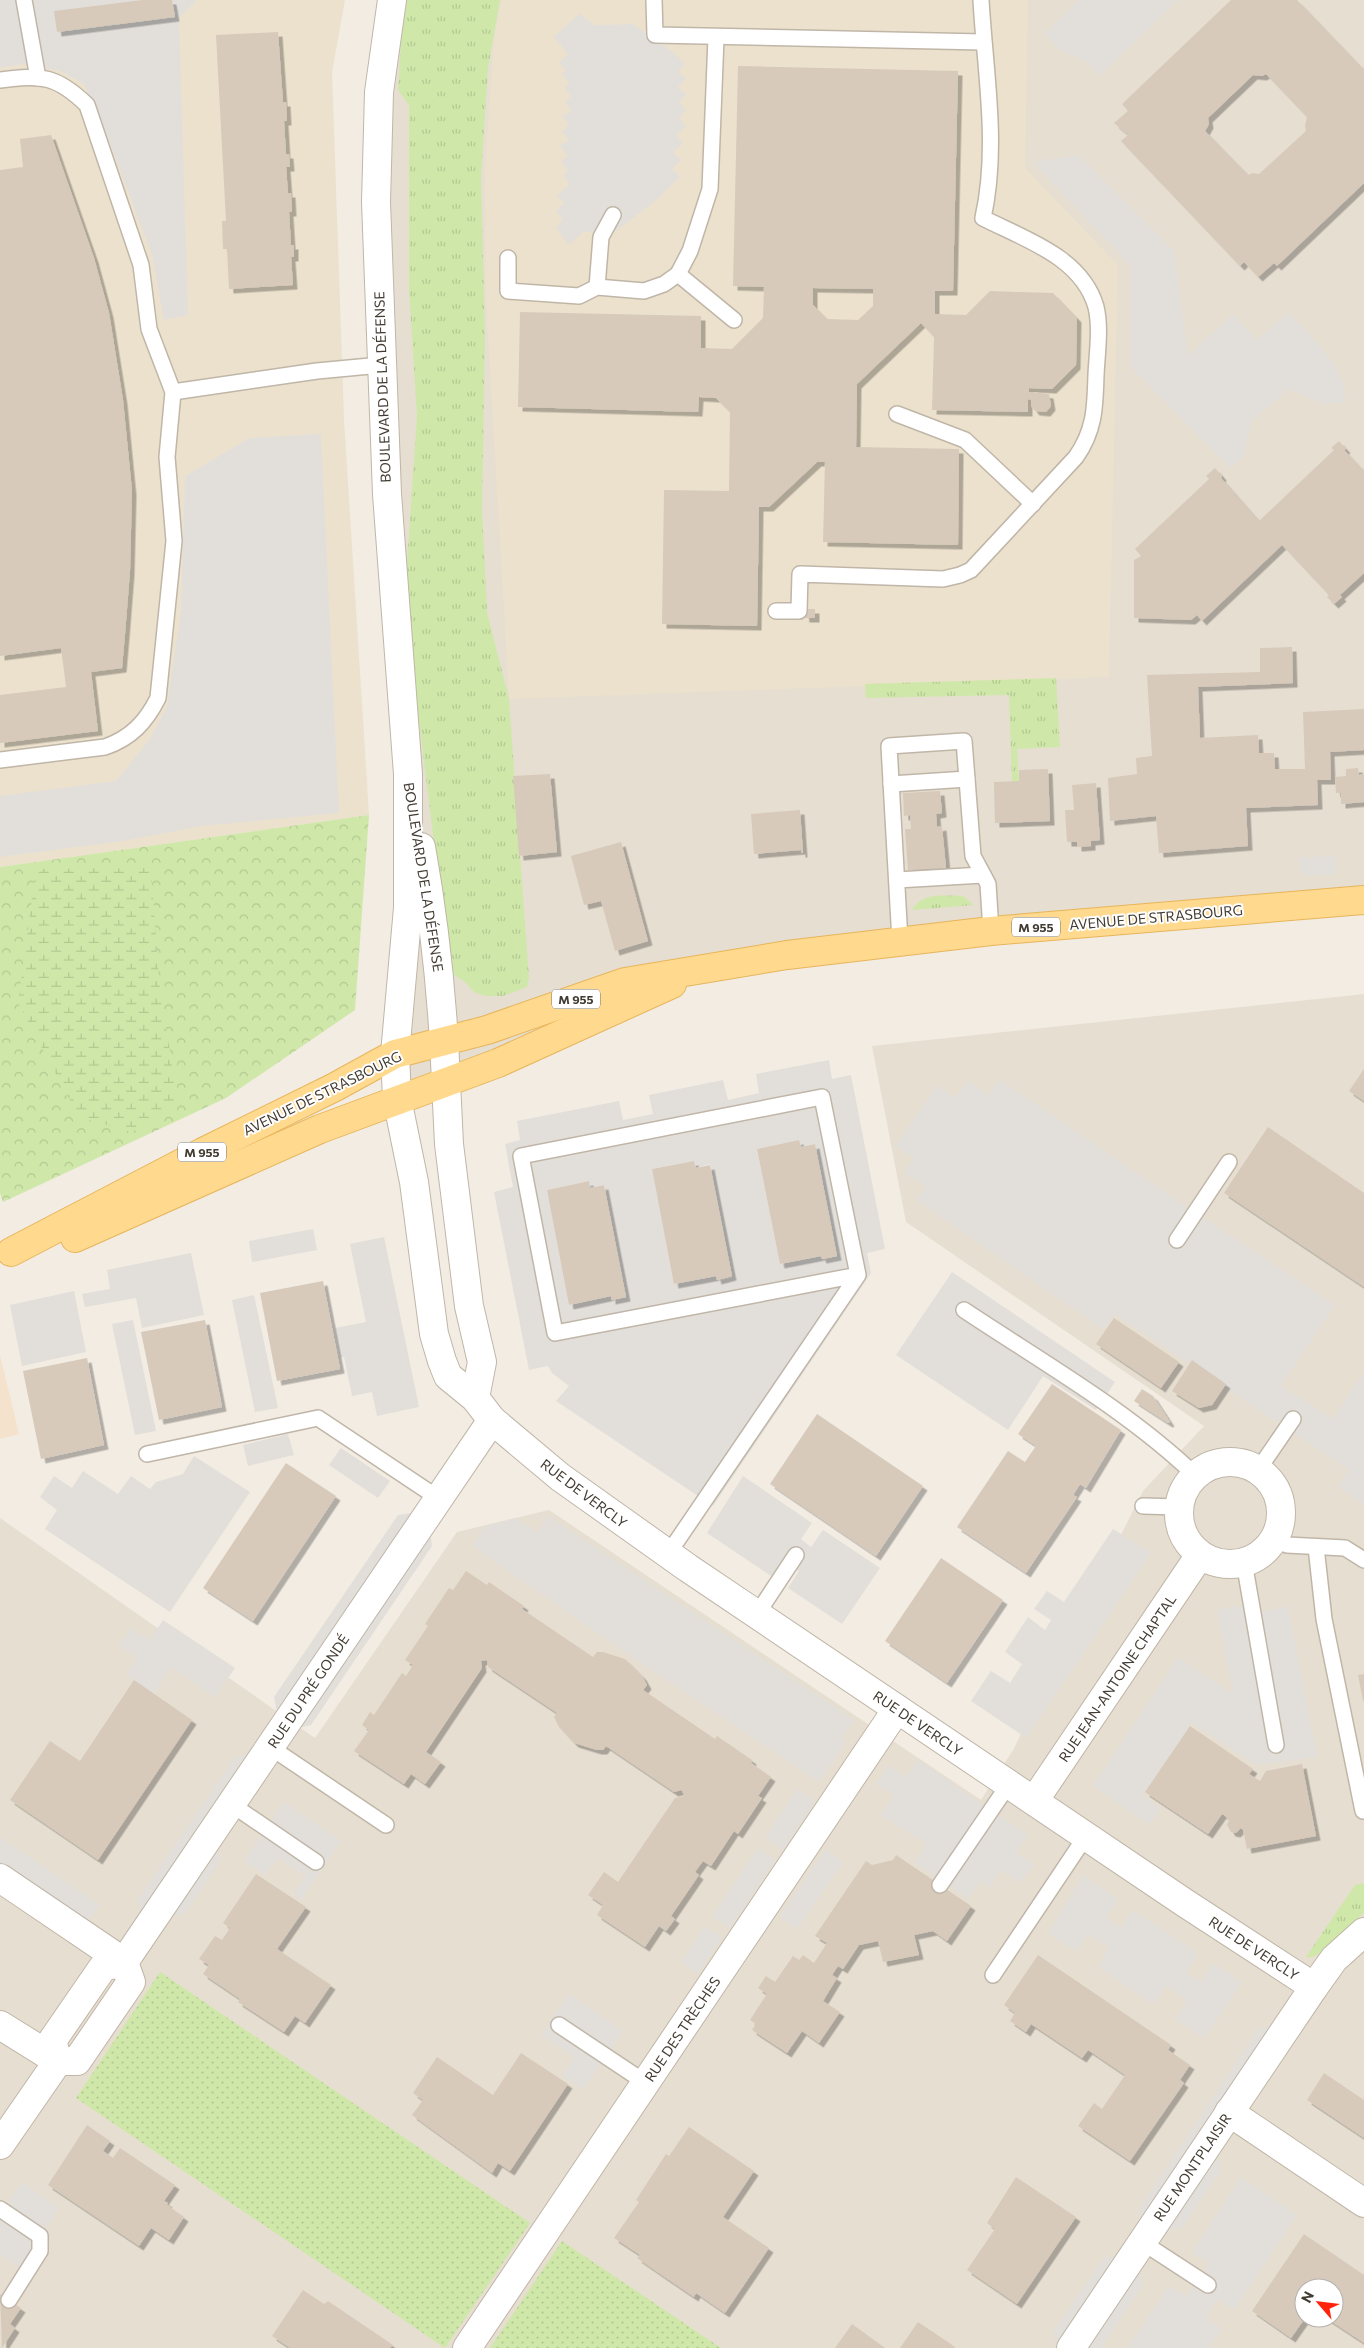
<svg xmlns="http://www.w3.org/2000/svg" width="1364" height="2348" viewBox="0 0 1364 2348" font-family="Commissioner,sans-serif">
<defs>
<pattern id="grass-tufts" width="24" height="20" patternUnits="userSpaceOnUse" patternTransform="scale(1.25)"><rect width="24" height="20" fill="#cfe8a9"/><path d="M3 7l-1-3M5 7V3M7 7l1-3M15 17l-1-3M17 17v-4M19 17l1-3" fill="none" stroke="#b3c892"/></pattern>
<pattern id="forest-crowns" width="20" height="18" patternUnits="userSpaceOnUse" patternTransform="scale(1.25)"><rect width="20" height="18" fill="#cfe8a9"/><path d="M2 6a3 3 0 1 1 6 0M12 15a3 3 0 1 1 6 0" fill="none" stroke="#b3c892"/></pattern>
<pattern id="wetland-marsh" width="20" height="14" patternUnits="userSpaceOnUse" patternTransform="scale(1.25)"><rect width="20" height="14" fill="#cfe8a9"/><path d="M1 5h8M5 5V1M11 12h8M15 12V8" fill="none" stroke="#b3c892"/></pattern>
<pattern id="park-dots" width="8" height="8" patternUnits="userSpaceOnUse" patternTransform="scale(1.25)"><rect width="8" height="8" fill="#cfe8a9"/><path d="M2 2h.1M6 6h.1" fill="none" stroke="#b3c892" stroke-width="1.8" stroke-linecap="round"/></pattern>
<filter id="shadow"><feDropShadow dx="4.5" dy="4.5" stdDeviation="0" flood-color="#0004"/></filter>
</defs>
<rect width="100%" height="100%" fill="#f2ece2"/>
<g fill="#e6ded0" fill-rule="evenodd">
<polygon points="392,0 1364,0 1364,900 710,966 397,1099 402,964 379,92"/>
<path d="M1364,994V2348H0V1518L315,1738L457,1532L549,1510L981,1800L1013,1750L1143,1491L1204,1426L906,1222L872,1046ZM1304,2288H1334V2318H1304Z"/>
</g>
<polygon fill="#f5e2cc" points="0,1355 19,1434 0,1439"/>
<g fill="#ece1cc">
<polygon points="0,0 345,0 332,72 344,420 369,815 0,867"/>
<polygon points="501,0 1028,0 1025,168 1118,265 1109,677 509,699 486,299 485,168 494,40"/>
</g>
<g fill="url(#grass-tufts)">
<polygon points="407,0 500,0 488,68 481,177 485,335 482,510 487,612 509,699 529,978 527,987 503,996 486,996 474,992 466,983 450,972 413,672 407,563 417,416 409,288 409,105 398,90 402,27"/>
<polygon points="1056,678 1060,747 1017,749 1019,781 1012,782 1009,695 866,698 865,684"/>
<path d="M963,896L974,905L912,910C922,892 945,896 963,896Z"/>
<path d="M1364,1883V1913C1350,1923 1322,1961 1306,1957L1355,1885Z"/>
</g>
<polygon fill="url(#forest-crowns)" points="369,815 355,1010 226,1098 3,1202 0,1193 0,867"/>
<polygon fill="url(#wetland-marsh)" points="151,868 159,982 178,1103 132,1132 79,1117 18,1003 36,869"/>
<g fill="url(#park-dots)">
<polygon points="160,1972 530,2223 445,2348 76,2098"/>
<polygon points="562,2241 721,2348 490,2348"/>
</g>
<g fill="#e2dfdb" fill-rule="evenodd">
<polygon points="0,0 197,0 179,18 188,315 164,320 152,255 105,130 84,84 60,71 23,64 0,68"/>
<polygon points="1079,0 1178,0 1100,76 1088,62 1062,51 1044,34"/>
<polygon points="579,14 595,25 633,24 673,52 685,64 678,72 686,79 678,87 686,95 679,102 686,110 679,118 686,126 676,135 683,143 673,152 681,160 672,169 680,177 654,202 616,231 583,232 569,245 556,227 563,219 556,211 564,203 557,195 570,184 563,176 568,171 561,162 568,155 560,146 569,140 562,132 569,125 563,117 571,110 565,102 571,96 565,88 569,83 562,74 566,70 559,63 568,54 554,37"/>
<polygon points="1079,155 1174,251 1188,356 1233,314 1257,340 1288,312 1321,347 1335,366 1344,384 1345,402 1322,404 1289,389 1251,422 1244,457 1230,468 1131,367 1131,266 1033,162"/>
<polygon points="321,434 339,813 202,826 123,841 0,857 0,796 116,781 150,739 167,706 181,612 185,476 250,438"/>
<polygon points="1299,855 1306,858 1335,855 1337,874 1305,876 1300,872"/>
<path d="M829,1060L832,1079L851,1075L885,1249L867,1253L871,1273L713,1506L556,1401L569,1386L552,1373L548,1366L529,1370L494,1192L513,1187L505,1144L520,1140L517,1121L619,1101L623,1120L653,1114L649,1095L723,1080L728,1100L759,1093L756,1074ZM799,1140L801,1147L815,1144L837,1256L823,1261L821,1256L780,1264L757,1149ZM694,1161L696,1168L710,1164L732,1278L718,1281L716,1276L675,1284L652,1169ZM588,1181L590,1188L604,1185L626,1297L612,1302L611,1296L570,1305L547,1190Z"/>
<polygon points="999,1079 1175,1199 1335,1305 1281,1386 1333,1419 1364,1372 1364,1505 1338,1487 1349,1470 1115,1314 1104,1330 916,1200 926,1186 904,1173 913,1158 896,1146 937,1085 955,1098 968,1080 988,1096"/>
<polygon points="313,1229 317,1250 252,1262 249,1241"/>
<polygon points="384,1237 419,1407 377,1416 372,1392 352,1396 344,1357 340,1358 335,1328 366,1322 350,1244"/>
<polygon points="191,1253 204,1315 142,1328 136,1298 85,1307 82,1294 110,1289 107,1270"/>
<polygon points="952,1272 1115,1382 1096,1410 1043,1376 1008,1430 896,1355"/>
<polygon points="74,1291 86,1352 22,1366 10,1305"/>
<polygon points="254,1295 278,1408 255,1412 232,1300"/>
<polygon points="133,1320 156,1431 135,1435 112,1324"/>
<polygon points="288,1434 294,1455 248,1466 243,1445"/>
<polygon points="341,1448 390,1481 378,1498 329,1465"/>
<polygon points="194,1456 250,1492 170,1612 45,1529 57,1510 40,1497 54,1476 72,1488 83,1471 118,1494 131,1476 150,1489 156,1482 183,1474"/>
<polygon points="743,1476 812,1523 801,1539 811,1547 823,1530 880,1568 842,1624 788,1588 799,1571 783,1560 771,1576 707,1533"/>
<polygon points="412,1513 277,1713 274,1697 398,1515"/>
<polygon points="548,1516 854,1720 841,1738 846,1742 819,1782 638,1661 472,1546 484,1527 515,1518 537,1533"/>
<polygon points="1113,1529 1151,1553 1026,1738 971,1701 991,1671 1010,1683 1022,1664 1005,1652 1028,1617 1045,1630 1051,1620 1034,1609 1047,1591 1064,1602"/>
<polygon points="430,1532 432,1546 311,1725 295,1729"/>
<polygon points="1238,1606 1265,1611 1288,1606 1317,1757 1256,1765 1192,1723 1142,1796 1161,1809 1149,1825 1093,1786 1178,1657 1233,1694 1217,1610"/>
<polygon points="163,1620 235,1668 214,1697 171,1667 154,1694 126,1675 137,1658 119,1646 131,1628 150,1640"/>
<polygon points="250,1753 141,1915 137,1901 234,1758"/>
<polygon points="918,1760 1028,1835 1016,1852 1034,1864 1020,1883 1002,1870 990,1887 981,1881 968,1899 915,1863 927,1844 880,1815 894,1796 876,1784 888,1765 906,1777"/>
<polygon points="797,1789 815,1801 783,1850 765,1838"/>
<polygon points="284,1802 341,1841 301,1900 293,1894 305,1876 278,1858 265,1875 244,1861"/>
<polygon points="0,1837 100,1905 87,1923 0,1864"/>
<polygon points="216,1847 221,1859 185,1914 170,1916"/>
<polygon points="758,1848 776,1860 730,1928 712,1916"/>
<polygon points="825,1849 843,1862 797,1929 779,1917"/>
<polygon points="1083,1875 1118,1900 1106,1918 1121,1928 1133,1910 1198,1953 1186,1972 1200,1982 1213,1963 1242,1982 1204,2038 1175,2019 1187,2001 1166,1986 1153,2004 1098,1967 1109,1948 1088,1934 1076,1952 1048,1933"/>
<polygon points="704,1926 722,1937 698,1974 681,1963"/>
<polygon points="569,1994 623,2031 583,2090 562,2076 574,2057 541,2035"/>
<polygon points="1272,2025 1141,2221 1138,2210 1258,2029"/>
<polygon points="1217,2156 1220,2171 1182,2228 1167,2231"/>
<polygon points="1241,2177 1297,2215 1234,2310 1217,2299 1205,2317 1222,2329 1209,2348 1128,2348 1169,2286 1187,2297 1209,2263 1192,2252"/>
<polygon points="22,2182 59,2208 20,2267 0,2254 0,2215"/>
<polygon points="1118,2255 1057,2347 1053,2332 1103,2259"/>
<polygon points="1141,2270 1143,2285 1101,2348 1088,2348"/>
</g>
<g fill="#d7cabb" fill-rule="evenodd" filter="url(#shadow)">
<polygon points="142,0 172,0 175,17 57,32 54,11"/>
<path d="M1231,0H1297L1364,70V183L1277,266L1274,263L1258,277L1244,262L1240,266L1121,141L1128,135L1114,123L1128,111L1122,104ZM1266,74L1307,117L1305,126L1306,131L1259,174L1253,173L1248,175L1205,131L1209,124L1208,118L1253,75L1262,76Z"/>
<polygon points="278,32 283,102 286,102 287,121 284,121 286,154 289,154 290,167 286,167 288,193 291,193 292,212 289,212 291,245 294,245 294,257 291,257 293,285 229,289 227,249 223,249 222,221 226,221 216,35"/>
<path d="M738,66L958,71L953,291H935V314L966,315L990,291L1053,293L1077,318L1076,365L1052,389L1029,388V392L1049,394L1051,406L1046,412L1035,411L1031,406V400L1028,399V412L932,410L934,337L921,323L857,384L856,447L959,449L958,545L823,542L825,462H817L769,507H759L757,626L662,624L664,490L729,491L730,412L716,398L699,397L698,412L518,407L520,312L701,316V348L732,349L763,318L764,287L733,286ZM813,288L873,289V306L858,320L827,319L813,305Z"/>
<polygon points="51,135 94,258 109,313 123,400 132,491 130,571 125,634 122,668 91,672 98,731 0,743 0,695 66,687 61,648 0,656 0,170 23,167 20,139"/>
<polygon points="1339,441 1346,449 1344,450 1364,471 1364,573 1340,595 1342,597 1334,604 1327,597 1329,595 1282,545 1202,621 1197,615 1191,620 1134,618 1134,560 1141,556 1135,549 1209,479 1206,476 1215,468 1222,476 1221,478 1259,521 1334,450 1331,448"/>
<polygon points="804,609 815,609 815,618 805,618"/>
<polygon points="1292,647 1293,683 1198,687 1200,738 1258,735 1259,753 1274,753 1275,769 1305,769 1303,712 1364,709 1364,750 1330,752 1331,780 1317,780 1318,805 1246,808 1248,846 1159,853 1156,816 1110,821 1108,778 1137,774 1136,758 1152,756 1147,675 1260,672 1260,648"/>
<polygon points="1358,768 1359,775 1364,774 1364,802 1341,804 1341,793 1336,793 1335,777 1346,776 1346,769"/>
<polygon points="1048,769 1050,821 995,823 994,782 1019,781 1019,770"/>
<polygon points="550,774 557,852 519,856 513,776"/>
<polygon points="1096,783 1100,840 1091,841 1091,846 1077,847 1077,842 1067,842 1065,810 1074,810 1072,785"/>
<polygon points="940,791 942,813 936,814 937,827 942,826 946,868 908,870 905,829 911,829 910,815 904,816 903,793"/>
<polygon points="800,810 803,853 801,853 801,850 754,854 751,814"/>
<polygon points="621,842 648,941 615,951 601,901 584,905 571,856"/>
<polygon points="1364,1069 1364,1101 1349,1091"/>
<polygon points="1268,1127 1364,1193 1364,1287 1224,1193"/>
<polygon points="799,1140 801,1147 815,1144 837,1256 822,1259 821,1256 780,1264 757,1149"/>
<polygon points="694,1161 696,1168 710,1165 732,1276 717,1280 716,1276 674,1284 652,1169"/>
<polygon points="589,1181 590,1188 604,1185 626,1297 611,1300 611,1296 569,1305 547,1190"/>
<polygon points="323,1281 340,1369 277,1381 260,1293"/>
<polygon points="1114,1318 1179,1362 1161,1388 1096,1344"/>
<polygon points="205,1320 222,1407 159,1420 141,1332"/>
<polygon points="87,1358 104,1445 41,1459 23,1371"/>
<polygon points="1192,1360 1226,1384 1212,1405 1199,1408 1172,1391"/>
<polygon points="1052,1384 1121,1430 1086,1488 1080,1484 1073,1495 1077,1497 1026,1573 957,1527 1008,1451 1025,1462 1036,1446 1018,1434"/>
<polygon points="1142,1389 1153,1396 1170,1422 1168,1423 1134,1401"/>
<polygon points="817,1414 923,1486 876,1556 770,1484"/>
<polygon points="286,1463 336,1496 253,1621 203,1588"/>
<polygon points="941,1558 1003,1600 947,1683 885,1641"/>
<polygon points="466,1571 487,1585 489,1582 524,1606 522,1609 593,1657 597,1652 603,1652 625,1659 642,1676 647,1685 643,1690 715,1739 717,1736 752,1760 751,1763 771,1777 758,1796 762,1798 738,1834 734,1831 711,1866 703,1861 695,1872 699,1875 671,1916 675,1919 666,1931 659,1926 645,1947 597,1915 603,1905 588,1895 604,1872 618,1882 675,1798 684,1796 682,1790 674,1792 606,1746 603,1750 597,1750 574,1743 559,1727 554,1717 557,1713 488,1667 487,1660 481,1661 482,1668 426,1752 441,1762 425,1784 411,1774 404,1784 354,1751 369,1730 362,1725 370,1712 374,1715 402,1673 406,1676 413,1665 405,1660 428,1626 425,1624 449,1588 453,1590"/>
<polygon points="1364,1674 1364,1701 1363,1701 1358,1675"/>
<polygon points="134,1680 192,1720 98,1860 10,1800 50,1741 80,1761"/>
<polygon points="1190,1726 1253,1769 1249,1774 1260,1781 1266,1771 1302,1764 1316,1836 1247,1849 1243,1830 1241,1828 1236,1833 1231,1832 1227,1825 1229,1820 1224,1815 1222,1814 1208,1834 1145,1792"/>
<polygon points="896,1855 971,1906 947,1941 933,1931 914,1935 919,1955 883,1962 878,1941 859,1945 843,1969 838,1966 832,1975 837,1978 823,2001 840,2012 819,2043 802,2031 787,2053 752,2030 756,2024 750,2020 767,1994 758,1988 766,1976 775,1982 793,1956 799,1960 803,1955 814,1963 827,1943 815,1936 866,1861 872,1865 893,1860"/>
<polygon points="256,1874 306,1907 277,1949 331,1985 305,2023 295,2016 284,2032 238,2002 240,1999 203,1974 209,1965 199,1959 215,1936 222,1940 230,1928 223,1923"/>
<polygon points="1038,1955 1171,2045 1168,2050 1190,2065 1180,2080 1184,2083 1130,2161 1078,2126 1094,2103 1102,2109 1125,2075 1088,2050 1082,2058 1031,2024 1026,2032 1010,2021 1015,2013 1004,2005"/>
<polygon points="521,2053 568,2084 510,2171 498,2163 492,2173 412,2115 423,2100 413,2093 437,2057 493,2095"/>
<polygon points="1324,2073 1364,2100 1364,2138 1307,2100"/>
<polygon points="87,2125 110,2141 103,2151 113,2158 120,2148 175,2185 164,2201 168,2203 167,2205 184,2217 169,2240 151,2228 139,2246 48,2185"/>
<polygon points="689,2127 754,2171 723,2217 769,2248 725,2313 696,2293 694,2297 663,2276 637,2258 640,2255 614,2238 639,2202 636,2200 666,2154 669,2156"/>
<polygon points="1016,2177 1076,2217 1017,2304 967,2270 995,2229 987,2223"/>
<polygon points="1304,2234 1364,2275 1364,2343 1326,2318 1334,2318 1334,2288 1304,2288 1305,2318 1291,2338 1252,2311"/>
<polygon points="303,2290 324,2304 328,2301 393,2345 390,2348 290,2348 272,2336"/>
<polygon points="0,2294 21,2308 10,2324 15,2328 2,2348"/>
<polygon points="918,2322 948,2342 956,2348 900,2348"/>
<polygon points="852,2324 885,2348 835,2348"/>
</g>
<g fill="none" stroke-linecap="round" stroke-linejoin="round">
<defs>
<g id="service">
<polyline points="24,0 38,78"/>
<polyline points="654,0 655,35 983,42"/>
<path d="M0,80C42,75 56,75 87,105L141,265L149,329L173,392L167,457L174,541L158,698C146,722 131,738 105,747L0,760"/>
<polyline points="508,258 508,291 579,296 597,287 644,291 664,284 678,274 690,251 710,189 716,38"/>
<polyline points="678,274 734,320"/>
<polyline points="597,287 601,237 613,215"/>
<polyline points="173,392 317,371 381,365"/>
<polyline points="897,414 965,440 1033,504"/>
<path d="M776,611H799L800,574L943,579L960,575L971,570L1076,457C1095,430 1095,407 1096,375C1097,353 1101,328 1096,307C1082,257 1024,239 983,218C999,146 985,72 981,0"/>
<polyline points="891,784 967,779"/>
<polyline points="897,880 983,875"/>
<polyline points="900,941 889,746 964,741 973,856 988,884 991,931"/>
<polyline points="1177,1240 1229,1162"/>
<path d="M964,1310C1042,1362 1127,1410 1195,1475"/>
<polyline points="147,1454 318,1418 438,1498"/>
<polyline points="1258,1470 1293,1419"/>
<polyline points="1143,1506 1179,1507"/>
<polyline points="1274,1539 1287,1545 1345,1548 1364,1560"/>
<polyline points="1316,1547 1324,1619 1363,1811"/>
<polyline points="668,1554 858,1275 822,1097 521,1156 555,1333 858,1275"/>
<polyline points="1244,1562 1276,1745"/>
<polyline points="757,1614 796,1555"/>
<polyline points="270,1747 386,1825"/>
<polyline points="231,1804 316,1862"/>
<polyline points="940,1885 1009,1784"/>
<polyline points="993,1975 1086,1836"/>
<polyline points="559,2025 646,2083"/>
<polyline points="0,2209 40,2236 40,2251 9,2300"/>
<polyline points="1142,2242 1208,2285"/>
</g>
<g id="minor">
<polyline points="446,1082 449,1144 469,1306 482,1362 475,1398"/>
<polyline points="397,1099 414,1182 434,1334 442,1361 448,1376 475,1398 492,1420 560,1477 688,1568 1185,1903 1314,1987"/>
<circle cx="1230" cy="1513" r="51"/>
<polyline points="1034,1801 1200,1555"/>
<polyline points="0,1878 124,1962"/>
<polyline points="0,2025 58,2061"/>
<polyline points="58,2061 52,2041 103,1967 124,1962 492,1420"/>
<polyline points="58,2061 77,2061 131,1982 124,1962"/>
<polyline points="1229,2112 1364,2203"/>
<polyline points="0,2145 58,2061"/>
<polyline points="467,2348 897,1709"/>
<polyline points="1071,2348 1314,1987 1334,1959 1364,1932"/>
</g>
<g id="tertiary">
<polyline points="392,0 379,92 376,202 387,494 408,774 408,908 395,1054 397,1099"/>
<path d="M421,847C435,925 443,1003 446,1082"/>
</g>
<g id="primary">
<polyline points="75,1238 320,1129 498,1063 672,984"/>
<polyline points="11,1252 203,1152 335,1087 395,1054 487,1030 625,982 787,955 991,931 1364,900"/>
</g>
</defs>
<use href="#service" stroke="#c0b6a8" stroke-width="18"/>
<use href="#minor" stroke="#c0b6a8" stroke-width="30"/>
<use href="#tertiary" stroke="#c0b6a8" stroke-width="30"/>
<use href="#primary" stroke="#e7b55c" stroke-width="30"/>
<use href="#service" stroke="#fff" stroke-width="15"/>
<use href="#minor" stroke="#fff" stroke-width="28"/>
<use href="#tertiary" stroke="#fff" stroke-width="28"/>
<use href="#primary" stroke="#ffd98e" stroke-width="28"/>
</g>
<g text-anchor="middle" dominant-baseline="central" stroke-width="4" stroke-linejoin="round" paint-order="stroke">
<g fill="#fff" stroke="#7b7670" stroke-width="1">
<rect x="1012" y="917.5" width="48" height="19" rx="4"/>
<rect x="552" y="989.5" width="48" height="19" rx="4"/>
<rect x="178" y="1142.5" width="48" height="19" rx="4"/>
</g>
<g font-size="12" font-weight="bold" fill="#433c33">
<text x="1036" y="927">M 955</text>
<text x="576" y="999">M 955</text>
<text x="202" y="1152">M 955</text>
</g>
<g font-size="14" fill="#433c33" stroke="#fff">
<text transform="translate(382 387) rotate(-92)">BOULEVARD DE LA DÉFENSE</text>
<text transform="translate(424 877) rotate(81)">BOULEVARD DE LA DÉFENSE</text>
<text transform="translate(1156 917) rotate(-5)">AVENUE DE STRASBOURG</text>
<text transform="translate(322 1093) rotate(-26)">AVENUE DE STRASBOURG</text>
<text transform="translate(584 1493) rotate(37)">RUE DE VERCLY</text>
<text transform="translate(1117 1678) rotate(-56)">RUE JEAN-ANTOINE CHAPTAL</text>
<text transform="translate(308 1691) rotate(-56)">RUE DU PRÉ GONDÉ</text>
<text transform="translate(918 1723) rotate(34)">RUE DE VERCLY</text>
<text transform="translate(1254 1948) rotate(33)">RUE DE VERCLY</text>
<text transform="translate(682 2029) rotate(-56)">RUE DES TRÈCHES</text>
<text transform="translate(1192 2167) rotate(-56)">RUE MONTPLAISIR</text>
</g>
</g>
<g transform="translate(1319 2303) rotate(298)"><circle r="24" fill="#ffffff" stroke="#b4b1ad"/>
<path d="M0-4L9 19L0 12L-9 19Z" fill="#ff230c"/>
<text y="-8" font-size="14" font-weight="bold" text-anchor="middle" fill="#433c33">N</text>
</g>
</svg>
